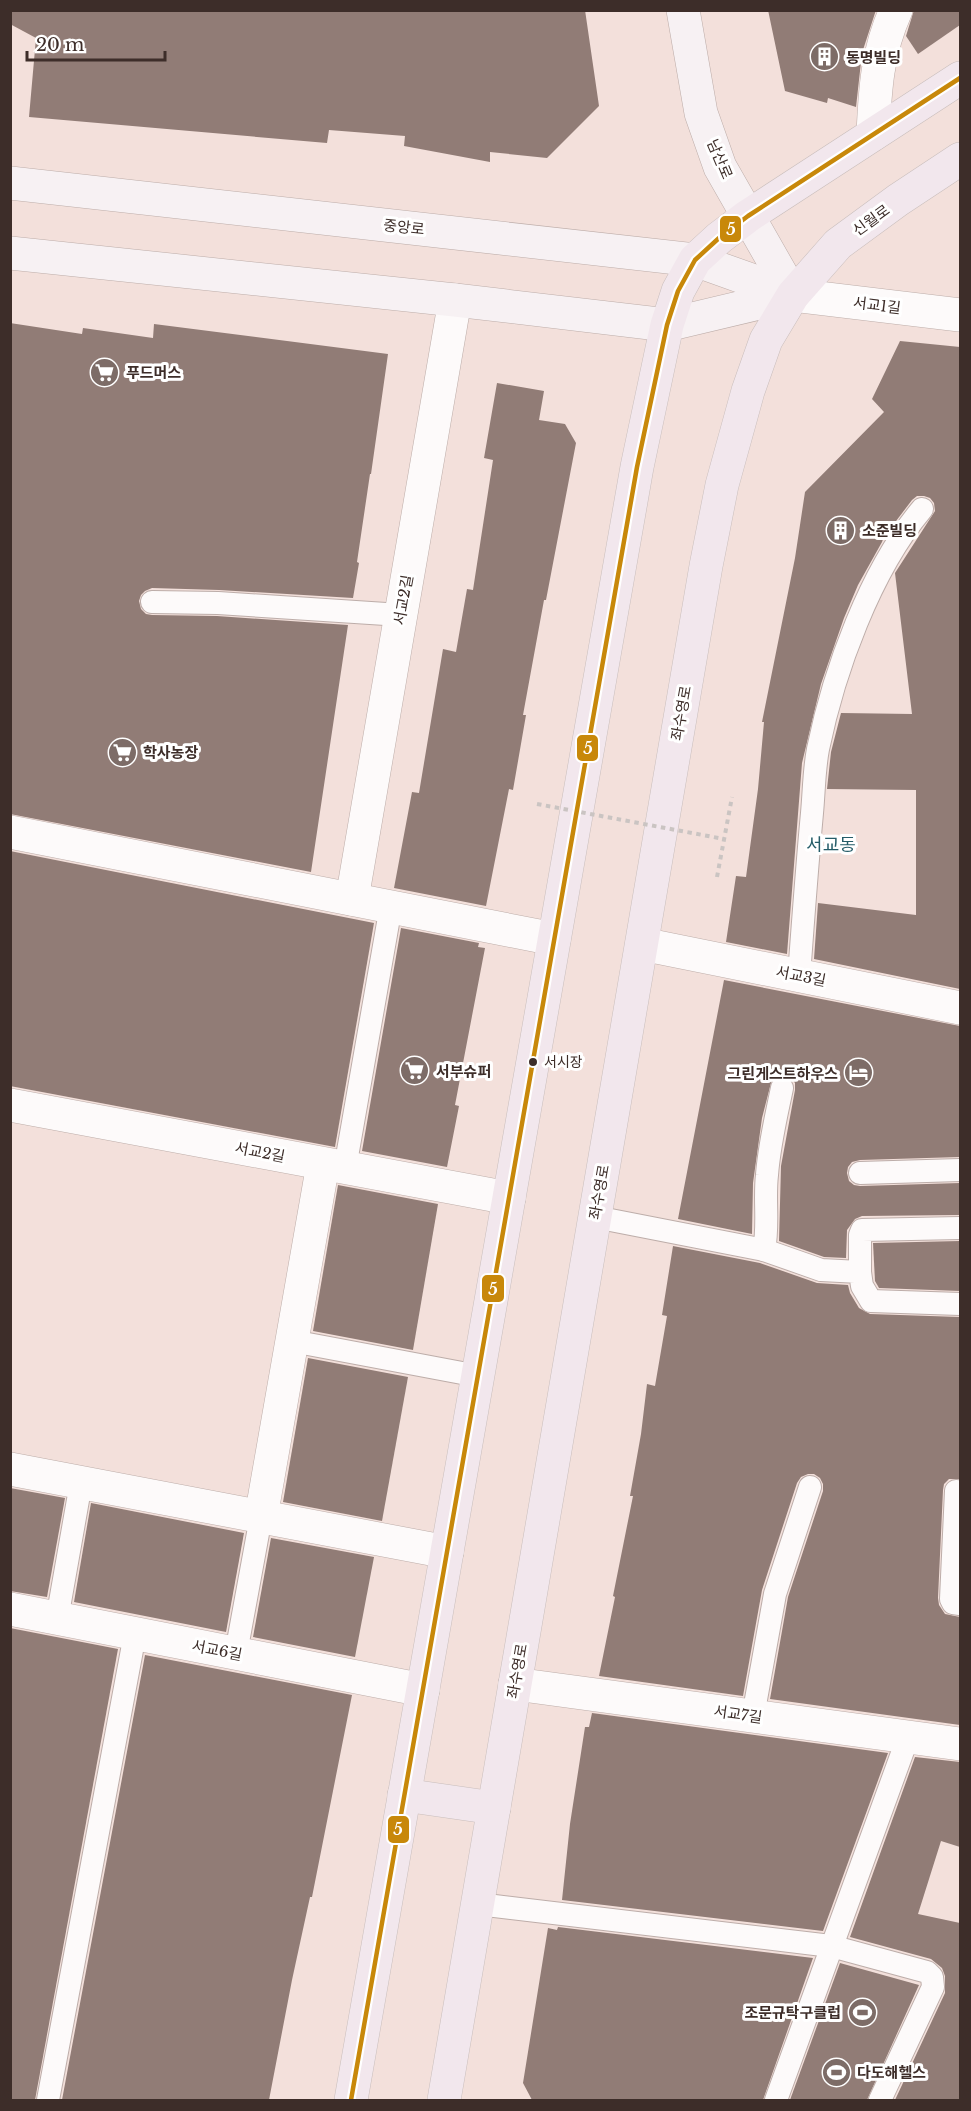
<svg xmlns="http://www.w3.org/2000/svg" width="971" height="2111" viewBox="0 0 971 2111" font-family="'Libre Baskerville','Noto Sans KR',serif">
<rect width="100%" height="100%" fill="#f3e0db"/>
<g fill="#917c76">
<polygon points="10,10 585,10 599,106 547,158 490,152 490,162 404,146 405,136 329,130 327,143 29,117 36,38 10,24"/>
<polygon points="768,10 876,10 862,53 856,107 828,98 827,103 785,91"/>
<polygon points="914,10 960,10 960,25 918,54 906,36"/>
<polygon points="10,323 82,334 83,328 153,338 154,324 388,354 371,474 370,474 357,562 359,563 353,598 219,590 152,588 145,591 141,595 139,601 141,609 146,614 152,615 217,616 348,625 311,872 10,814"/>
<polygon points="900,341 960,347 960,989 814,959 818,903 916,915 916,790 827,789 831,752 841,713 912,714 895,573 935,511 934,503 930,498 924,496 917,496 912,500 890,529 889,523 882,542 858,585 844,618 821,684 802,763 787,954 726,942 736,876 746,877 758,789 764,722 762,722 795,558 805,492 884,412 872,399"/>
<polygon points="497,383 544,391 539,420 565,424 576,443 546,600 544,600 523,715 526,715 513,790 509,789 486,906 394,888 412,792 419,793 443,649 456,652 467,589 473,590 493,460 484,458"/>
<polygon points="10,851 374,923 335,1147 10,1086"/>
<polygon points="401,928 479,943 478,947 485,948 455,1105 459,1106 447,1167 362,1151"/>
<polygon points="724,980 960,1026 960,1157 860,1160 852,1162 848,1167 847,1173 849,1181 854,1185 860,1186 960,1183 960,1215 862,1216 855,1219 847,1230 846,1258 824,1257 779,1241 781,1166 795,1090 795,1083 791,1078 784,1075 777,1075 772,1079 762,1118 753,1183 752,1234 678,1219"/>
<polygon points="338,1185 438,1204 413,1350 313,1331"/>
<polygon points="960,1241 960,1291 879,1288 875,1281 873,1243"/>
<polygon points="673,1246 760,1263 817,1283 848,1285 850,1293 859,1308 870,1314 960,1317 960,1479 949,1479 944,1484 943,1490 938,1598 939,1605 945,1614 960,1617 960,1725 770,1699 788,1597 823,1491 823,1484 820,1478 814,1474 808,1474 801,1477 797,1483 762,1590 743,1696 599,1676 615,1597 613,1596 633,1496 630,1496 641,1434 647,1384 655,1386 667,1316 662,1315"/>
<polygon points="308,1358 408,1377 382,1521 283,1502"/>
<polygon points="10,1488 65,1498 47,1597 10,1591"/>
<polygon points="91,1503 244,1533 226,1632 74,1602"/>
<polygon points="271,1538 374,1557 355,1657 253,1637"/>
<polygon points="10,1628 118,1649 35,2100 10,2100"/>
<polygon points="145,1655 352,1695 312,1897 310,1897 292,1980 269,2100 62,2100"/>
<polygon points="592,1713 888,1753 823,1931 562,1900 570,1824 585,1727 589,1727"/>
<polygon points="915,1757 960,1762 960,1847 941,1841 918,1914 960,1923 960,2100 895,2100 945,1993 945,1976 942,1968 931,1959 850,1937"/>
<polygon points="558,1927 813,1958 763,2100 532,2100 523,2083 548,1928 557,1930"/>
<polygon points="840,1963 919,1985 867,2100 790,2100"/>
</g>
<g fill="none" stroke-linecap="round" stroke-linejoin="round">
<defs>
<g id="lane">
<polyline points="152,602 218,603 401,615"/>
<path d="M799,976C803,921 807,867 812,813C814,792 814,770 818,749C834,671 870,571 922,509"/>
<polyline points="345,1168 391,906"/>
<polyline points="860,1173 960,1170"/>
<path d="M595,1217L764,1250C769,1225 764,1200 767,1175C769,1146 776,1117 782,1088"/>
<polyline points="764,1250 821,1270 860,1272 862,1286 871,1301 960,1304"/>
<polyline points="860,1272 860,1235 862,1230 960,1228"/>
<polyline points="292,1341 478,1376"/>
<polyline points="956,1491 951,1599 953,1603 960,1604"/>
<polyline points="57,1619 81,1483"/>
<polyline points="236,1653 261,1517"/>
<polyline points="753,1716 775,1594 810,1487"/>
<polyline points="478,1904 831,1946 927,1972 932,1977 933,1987 880,2100"/>
<polyline points="48,2100 135,1634"/>
<polyline points="776,2100 908,1737"/>
</g>
<g id="street">
<path d="M873,134C875,90 877,52 896,10"/>
<polyline points="793,295 960,315"/>
<polyline points="10,832 554,939"/>
<polyline points="352,899 455,300"/>
<polyline points="642,944 960,1008"/>
<polyline points="10,1105 509,1198"/>
<polyline points="10,1469 447,1552"/>
<polyline points="261,1517 323,1164"/>
<polyline points="10,1609 423,1690"/>
<polyline points="515,1684 960,1744"/>
</g>
<g id="secondary">
<polyline points="683,10 701,113 720,167 793,295"/>
<polyline points="10,183 695,260 793,295"/>
<polyline points="10,253 455,300 667,325 793,295"/>
</g>
<g id="primary">
<polyline points="404,1795 494,1808"/>
<polyline points="351,2100 637,467 667,325 678,291 695,260 719,238 748,216 960,78"/>
<polyline points="444,2100 706,566 722,485 748,391 766,340 793,295 838,244 898,200 960,159"/>
</g>
</defs>
<use href="#lane" stroke="#bdada9" stroke-width="24"/>
<use href="#street" stroke="#bdada9" stroke-width="34"/>
<use href="#secondary" stroke="#bdada9" stroke-width="34"/>
<use href="#primary" stroke="#c9bebc" stroke-width="34"/>
<polyline stroke="#cac4c2" stroke-width="4" stroke-dasharray="4.5 4.5" stroke-linecap="butt" points="717,877 732,797"/>
<use href="#lane" stroke="#fdfafa" stroke-width="22"/>
<use href="#street" stroke="#fdfafa" stroke-width="33"/>
<use href="#secondary" stroke="#f7f1f3" stroke-width="33"/>
<use href="#primary" stroke="#f2e7ed" stroke-width="33"/>
<polyline stroke="#cac4c2" stroke-width="4" stroke-dasharray="4.5 4.5" stroke-linecap="butt" points="537,804 724,839"/>
<defs>
<polyline id="bus-1" points="351,2100 637,467 667,325 678,291 695,260 719,238 748,216 960,78"/>
</defs>
<use href="#bus-1" stroke="#fff" stroke-width="9"/>
<use href="#bus-1" stroke="#c8880a" stroke-width="4.5"/>
</g>
<defs>
<symbol id="building-disc" viewBox="-11 -11 22 22"><circle r="9.5" fill="#7d6c67" stroke="#fff"/><path d="M-4-6H4V6H1V3H-1V6H-4ZM-2.5-4.3h1.7v1.8h-1.7ZM.8-4.3h1.7v1.8H.8ZM-2.5-1h1.7V.8h-1.7ZM.8-1h1.7V.8H.8Z" fill="#fff"/></symbol>
<symbol id="supermarket-disc" viewBox="-11 -11 22 22"><circle r="9.5" fill="#7d6c67" stroke="#fff"/><path d="M-6-5.5h2.5l.6 2H6L4.5 2H-2.5L-4.4-4H-6ZM-1.5 3.2a1.3 1.3 0 1 0 .1 0ZM3 3.2a1.3 1.3 0 1 0 .1 0Z" fill="#fff"/></symbol>
<symbol id="hotel-disc" viewBox="-11 -11 22 22"><circle r="9.5" fill="#7d6c67" stroke="#fff"/><path d="M-6-4.5h1.5V1H6V5H4.5V3h-9V5H-6ZM-4 0a1.8 1.8 0 1 1 3.6 0ZM.5 0V-2.5h3Q6-2.5 6 0Z" fill="#fff"/></symbol>
<symbol id="stadium-disc" viewBox="-11 -11 22 22"><circle r="9.5" fill="#7d6c67" stroke="#fff"/><path d="M0-5a6.5 5 0 1 0 0 10a6.5 5 0 1 0 0-10ZM-3.5-1.8h7v3.6h-7Z" fill="#fff"/></symbol>
</defs>
<g fill-rule="evenodd">
<use href="#building-disc" x="808" y="40" width="33" height="33"/>
<use href="#supermarket-disc" x="88" y="356" width="33" height="33"/>
<use href="#building-disc" x="824" y="514" width="33" height="33"/>
<use href="#supermarket-disc" x="106" y="736" width="33" height="33"/>
<use href="#supermarket-disc" x="398" y="1054" width="33" height="33"/>
<use href="#hotel-disc" x="842" y="1056" width="33" height="33"/>
<use href="#stadium-disc" x="846" y="1996" width="33" height="33"/>
<use href="#stadium-disc" x="820" y="2056" width="33" height="33"/>
</g>
<circle fill="#3d2d29" stroke="#fff" stroke-width="2" cx="533" cy="1062" r="5"/>
<g text-anchor="middle" dominant-baseline="central" stroke-width="6" stroke-linejoin="round" paint-order="stroke">
<g font-size="14" fill="#3d2d29" stroke="#fff" text-anchor="start">
<text x="544" y="1062">서시장</text>
</g>
<g font-size="15" font-weight="bold" fill="#3d2d29" stroke="#fff" text-anchor="start">
<text x="846" y="57">동명빌딩</text>
<text x="126" y="372">푸드머스</text>
<text x="862" y="530">소준빌딩</text>
<text x="143" y="752">학사농장</text>
<text x="436" y="1071">서부슈퍼</text>
<text x="838" y="1073" text-anchor="end">그린게스트하우스</text>
<text x="841" y="2012" text-anchor="end">조문규탁구클럽</text>
<text x="857" y="2072">다도해헬스</text>
</g>
<g font-size="15" fill="#3d2d29" stroke="#fff">
<text transform="translate(720 159) rotate(67)">남산로</text>
<text transform="translate(871 220) rotate(-36)">신월로</text>
<text transform="translate(404 227) rotate(6)">중앙로</text>
<text transform="translate(877 305) rotate(7)">서교1길</text>
<text transform="translate(403 600) rotate(-80)">서교2길</text>
<text transform="translate(681 713) rotate(-80)">좌수영로</text>
<text transform="translate(801 976) rotate(11)">서교3길</text>
<text transform="translate(260 1152) rotate(11)">서교2길</text>
<text transform="translate(599 1192) rotate(-80)">좌수영로</text>
<text transform="translate(217 1650) rotate(11)">서교6길</text>
<text transform="translate(517 1671) rotate(-80)">좌수영로</text>
<text transform="translate(738 1714) rotate(8)">서교7길</text>
</g>
<g font-size="18" fill="#255c68" stroke="#fff">
<text x="831" y="845">서교동</text>
</g>
</g>
<g stroke="#fff" stroke-width="2">
<rect x="719" y="215" width="23" height="28" rx="6" fill="#c8880a"/>
<rect x="576" y="734" width="23" height="28" rx="6" fill="#c8880a"/>
<rect x="481" y="1274" width="24" height="29" rx="6" fill="#c8880a"/>
<rect x="387" y="1815" width="23" height="29" rx="6" fill="#c8880a"/>
</g>
<g font-size="16" text-anchor="middle" font-weight="bold" fill="#fff">
<text x="731" y="235">5</text>
<text x="588" y="754">5</text>
<text x="493" y="1295">5</text>
<text x="398" y="1835">5</text>
</g>
<rect width="971" height="2111" fill="none" stroke="#3d2d29" stroke-width="24"/>
<path d="M27 51v9h138v-9" fill="none" stroke="#3d2d29" stroke-width="3"/>
<text x="36" y="51" font-size="18" fill="#3d2d29" stroke="#ffffff" stroke-width="4.5" paint-order="stroke">20 m</text>
</svg>
